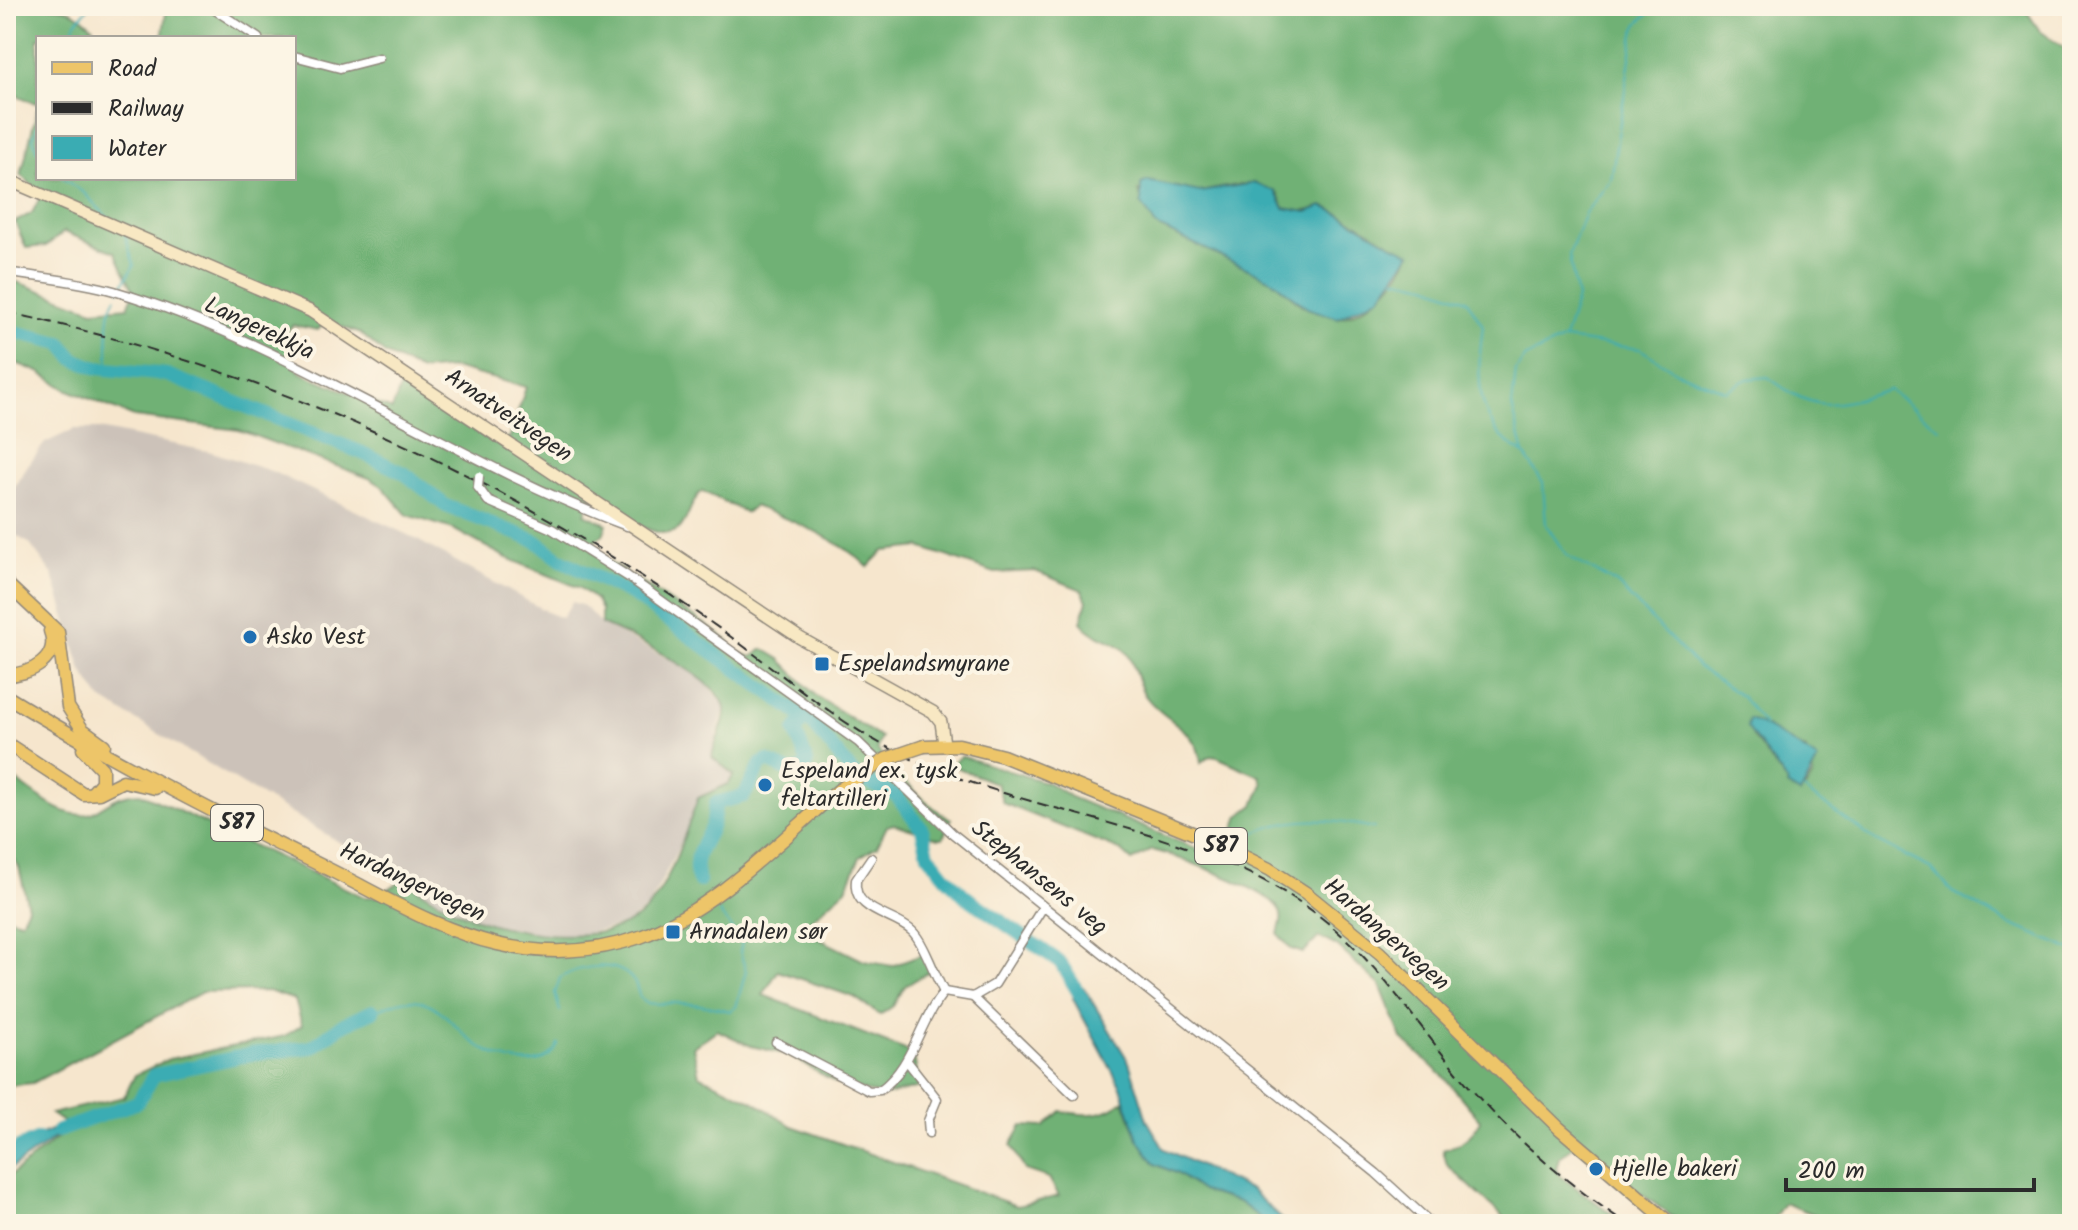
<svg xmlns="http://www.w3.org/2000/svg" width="2078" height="1230" viewBox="0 0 2078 1230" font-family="Kalam,sans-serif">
<rect width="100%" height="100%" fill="#fcf5e5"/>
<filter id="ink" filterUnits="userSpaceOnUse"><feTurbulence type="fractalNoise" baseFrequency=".0125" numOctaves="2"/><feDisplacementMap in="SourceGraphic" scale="16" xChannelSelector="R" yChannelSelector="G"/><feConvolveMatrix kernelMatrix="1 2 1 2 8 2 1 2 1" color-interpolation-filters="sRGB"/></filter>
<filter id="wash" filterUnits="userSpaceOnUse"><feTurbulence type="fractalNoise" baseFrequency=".006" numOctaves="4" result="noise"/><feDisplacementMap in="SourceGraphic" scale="32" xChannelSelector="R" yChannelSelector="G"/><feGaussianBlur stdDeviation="1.8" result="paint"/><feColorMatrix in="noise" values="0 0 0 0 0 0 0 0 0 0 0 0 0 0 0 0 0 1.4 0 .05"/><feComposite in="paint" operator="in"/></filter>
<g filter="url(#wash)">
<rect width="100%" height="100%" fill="#f6e6cd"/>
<polygon fill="#ccc2b9" points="75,429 99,429 212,452 271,471 410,536 551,614 562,618 572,602 584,606 601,624 699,675 725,706 713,749 721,766 734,774 728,784 705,794 649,906 626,924 578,935 531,932 484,922 459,912 402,880 101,699 82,671 53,575 29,543 6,530 6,500 28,465 45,443"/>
<g fill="#70b174" stroke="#4e6e50" stroke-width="2" fill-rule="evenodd">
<path d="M6,6C52,6 73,0 102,38H38V104L6,91Z"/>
<path d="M167,6H2023L2040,31L2072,53V1224H1817L1816,1215L1784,1203L1770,1224H1692L1673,1217L1574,1145L1559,1158L1556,1169L1560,1176L1626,1224H1511L1447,1165L1443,1150C1459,1145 1474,1137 1480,1120L1444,1077L1402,1039L1380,985L1337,946L1319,937L1303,953L1291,949L1278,934C1280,925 1284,917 1279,909C1267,889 1176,856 1152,850L1132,861L1120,850L1003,803L997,784L951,765L961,756L1048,783L1073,798L1197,849L1221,858L1225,855L1239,816L1254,805L1263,784L1260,776L1217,757L1210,756L1201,763C1198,728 1165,722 1147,698C1136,685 1135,658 1122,648C1109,638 1091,636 1081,622L1087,601L1082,590L1035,571L995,573L920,547L884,551L868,567C839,538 792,521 754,506L747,513L702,491C690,501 690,517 680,528C662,547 609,508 590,498L585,514L607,524L603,535L595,540L593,551L705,624L728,641L735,651L752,657L763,649L780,659L816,696L881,738L877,749C890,767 931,810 951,819L943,838H938L894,824L887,826L877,846L860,857L846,889L807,923L805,932L864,961L892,966L927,953L934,969L905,986L893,1006L880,1015L854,997L778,971L763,995L913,1053L920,1087L884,1096L838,1084L789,1055L751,1046L717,1030L693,1047L699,1075L755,1102L792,1126L1017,1206L1059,1196L1049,1178L1025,1170L1011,1145L1022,1126L1044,1127L1061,1111C1084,1116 1105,1117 1124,1100L1136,1133L1155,1164L1178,1174L1202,1191L1239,1202L1268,1224H6V1179L75,1124L64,1123L51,1114L124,1097L135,1075L169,1059L285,1036L302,1025L295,1000L268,991L202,992L33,1083L6,1086V917L21,921L28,907L19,867L6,850V773C27,787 68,827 95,811C112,801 119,794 140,793L364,897H377L402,880C422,891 441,904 461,913C507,933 601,950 643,913C668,891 686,830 698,798L728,784L734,775L712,757C714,741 726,724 725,709C723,680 626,634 601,624V610L596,600L580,588L507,558L453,529L407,515L382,486L369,478L239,430L134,417L66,389L39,372L6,359V278L93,310L128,307L134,292L115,252L64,232L46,246L26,248L15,222L32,213L42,194L21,175L38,106V178H294V38H157L163,33ZM1242,184L1278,194L1284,208C1298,214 1309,212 1322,206C1353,217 1379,240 1410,253C1401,280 1367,313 1338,318L1303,306L1272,280L1156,226L1138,191L1200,192ZM326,321L361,334L385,354L421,371L453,368L526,387L510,437L498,442L487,439L403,380L392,410L301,373L291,361L288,330L293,325L318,330ZM1769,731L1806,750L1813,775L1804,790L1788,783L1753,737Z"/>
</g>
<g fill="#3aacb3" stroke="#326c6f" stroke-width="2">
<path d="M1148,181L1200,192L1254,183L1275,191L1284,208L1307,212L1322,206C1354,218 1379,241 1411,253L1380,297L1338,318L1307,308L1272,280L1156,226L1141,203V184Z"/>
<path d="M1749,719C1756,720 1810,753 1818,760L1800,794L1787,786L1788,783L1747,727Z"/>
<polygon points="1078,984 1084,988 1129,1062 1147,1120 1164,1149 1251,1190 1287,1224 1268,1224 1239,1202 1202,1191 1178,1174 1155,1164 1138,1139 1121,1087 1073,999"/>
<path d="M76,1123L6,1172V1161C28,1142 46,1127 76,1123Z"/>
</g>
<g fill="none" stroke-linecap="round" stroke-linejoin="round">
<g stroke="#3aacb3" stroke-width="2">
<polyline points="70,38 76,22 90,6"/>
<polyline points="38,125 33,138 38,152"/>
<polyline points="62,178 84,193 109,219"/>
<path d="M1395,278L1427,285L1467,300L1483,326C1476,375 1474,426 1523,453"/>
<polyline points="119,291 134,265 125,235"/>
<polyline points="1564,339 1577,298 1569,255 1585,213 1611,180 1634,33 1637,25 1655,6"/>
<path d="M107,370C111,345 102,321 116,297"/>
<path d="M1764,725L1742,697L1698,667L1617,584L1567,556L1546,525L1543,483L1524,454L1512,406L1516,371L1524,358L1564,339L1640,349L1677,372L1726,391L1747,379L1768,377C1818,415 1833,406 1889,390L1940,429"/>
<polyline points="1804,790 1876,841 1932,869 1952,892 2010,924 2072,950"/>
<path d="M1234,843C1281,815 1322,817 1374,828"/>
<path d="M373,1011C383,1008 398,1000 409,1000C440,999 454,1029 476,1044C499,1060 543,1076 558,1044"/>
<path d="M560,1011L555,993L560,978C579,966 619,958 635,983C639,990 637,1000 647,1003C655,1005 665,1003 673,1003C692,1003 711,1006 730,1011L736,1007L746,971L740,952L742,942L719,912"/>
</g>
<g stroke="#3aacb3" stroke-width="14">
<polyline points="6,330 61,343 74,359 97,368 167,375 360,452 404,473 446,506 536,541 561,560 634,596 813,724 855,776 897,796 922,829 928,854 945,876 965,896 1060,962 1083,1000"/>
<path d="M699,881C690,861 702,847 710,830C714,822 714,811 716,803L744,796L761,764L767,761L791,772L805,768L807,761L795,731L804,719"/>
<polyline points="58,1131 138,1102 154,1075 252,1054 312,1047 344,1024 373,1011"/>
<polyline points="6,1163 19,1148 39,1139"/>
</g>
</g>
</g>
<g filter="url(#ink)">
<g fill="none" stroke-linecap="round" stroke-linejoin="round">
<defs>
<g id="minor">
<polyline points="209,6 258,38"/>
<polyline points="294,56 340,68 379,58"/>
<path d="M6,272C42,278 79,281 114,291C291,343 453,462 627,526"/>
<polyline points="478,487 488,501 552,529 627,576 858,742 952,833 1376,1173 1432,1224"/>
<path d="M871,858L856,880C852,912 894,914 912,931C924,942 935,977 944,992"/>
<polyline points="973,997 1074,1095"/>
<path d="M776,1042L869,1091L880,1090C914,1066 918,1022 944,992L973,997L995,984L1043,907"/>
<polyline points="907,1061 937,1099 928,1121 929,1133"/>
<polyline points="1640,1224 1642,1224"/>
</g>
<polyline id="secondary" points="6,179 310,311 800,638 933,712 941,722 944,744"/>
<g id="primary">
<polyline points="6,583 58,632 68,707 82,729 104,745"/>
<path d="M6,675C30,675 61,659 50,631"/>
<path d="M6,696C109,759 217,814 326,868C381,895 437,930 497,944C544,955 594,953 640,937C716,909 778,842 839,790"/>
<polyline points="6,743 84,794 99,793 123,781 155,788"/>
<polyline points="924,746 959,745 1003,756 1212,841 1269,869 1306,893 1380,953 1559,1128 1671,1224"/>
<polyline points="83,749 102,769 102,782 94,791"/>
</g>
</defs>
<use href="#minor" stroke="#90887c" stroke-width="11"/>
<use href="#secondary" stroke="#90887c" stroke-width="14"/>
<use href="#primary" stroke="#90887c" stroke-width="15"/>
<use href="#minor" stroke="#fff" stroke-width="8"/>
<use href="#secondary" stroke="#f8e8c3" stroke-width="11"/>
<use href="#primary" stroke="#edc569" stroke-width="12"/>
<path stroke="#2b2b2b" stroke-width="2" stroke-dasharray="12 6" stroke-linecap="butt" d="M6,312C222,359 433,444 620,562C663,590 706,618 746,648C797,686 845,728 903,755C1033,817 1194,825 1311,910C1372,954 1410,1015 1457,1072C1505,1131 1563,1181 1627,1224"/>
<defs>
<polyline id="minor-bridge" points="478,487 479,476"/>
<polyline id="primary-bridge" points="839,790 886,759 924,746"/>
</defs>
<use href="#minor-bridge" stroke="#90887c" stroke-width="11" stroke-linecap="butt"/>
<use href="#primary-bridge" stroke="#90887c" stroke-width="15" stroke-linecap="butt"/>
<use href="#minor-bridge" stroke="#fff" stroke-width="8"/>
<use href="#primary-bridge" stroke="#edc569" stroke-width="12"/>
</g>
</g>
<g fill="#1f6fb2" stroke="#fcf5e5" stroke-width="3">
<circle cx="250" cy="637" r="8"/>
<rect x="814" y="656" width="16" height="16" rx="4"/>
<circle cx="765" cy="785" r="8"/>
<rect x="665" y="924" width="16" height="16" rx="4"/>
<circle cx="1596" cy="1169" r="8"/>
</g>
<g text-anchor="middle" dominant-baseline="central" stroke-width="8" stroke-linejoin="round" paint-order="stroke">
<g fill="#fcf5e5" stroke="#6a6863" stroke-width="2">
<rect x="211" y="805" width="52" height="36" rx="6"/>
<rect x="1195" y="828" width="52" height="36" rx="6"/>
</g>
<g font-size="22" font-weight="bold" fill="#2b2b2b">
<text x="237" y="823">587</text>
<text x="1221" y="846">587</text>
</g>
<g font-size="24" fill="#2b2b2b" stroke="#fcf5e5">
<text transform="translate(259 329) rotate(25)">Langerekkja</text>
<text transform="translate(508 416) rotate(34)">Arnatveitvegen</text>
<text transform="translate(1039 878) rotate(39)">Stephansens veg</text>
<text transform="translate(412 883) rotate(25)">Hardangervegen</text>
<text transform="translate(1386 935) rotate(41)">Hardangervegen</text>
</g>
<g font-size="24" fill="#2b2b2b" stroke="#fcf5e5" text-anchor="start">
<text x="266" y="637">Asko Vest</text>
<text x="838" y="664">Espelandsmyrane</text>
<text x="781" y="771">Espeland ex. tysk<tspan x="781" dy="28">feltartilleri</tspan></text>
<text x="689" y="932">Arnadalen sør</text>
<text x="1612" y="1169">Hjelle bakeri</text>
</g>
</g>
<rect width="2078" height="1230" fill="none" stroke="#fcf5e5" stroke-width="32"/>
<rect x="36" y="36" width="260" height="144" fill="#fcf5e5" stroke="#a8a49b" stroke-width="2"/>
<rect x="52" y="62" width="40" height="12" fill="#edc569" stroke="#a8a49b" stroke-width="2"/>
<text x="108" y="76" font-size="24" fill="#2b2b2b">Road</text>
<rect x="52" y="102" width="40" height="12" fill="#2b2b2b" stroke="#a8a49b" stroke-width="2"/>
<text x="108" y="116" font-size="24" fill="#2b2b2b">Railway</text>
<rect x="52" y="136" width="40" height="24" fill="#3aacb3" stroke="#a8a49b" stroke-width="2"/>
<text x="108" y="156" font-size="24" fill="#2b2b2b">Water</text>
<path d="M1786 1178v12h248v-12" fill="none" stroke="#2b2b2b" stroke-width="4"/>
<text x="1798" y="1178" font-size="24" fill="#2b2b2b" stroke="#fcf5e5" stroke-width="6" paint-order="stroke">200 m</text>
</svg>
